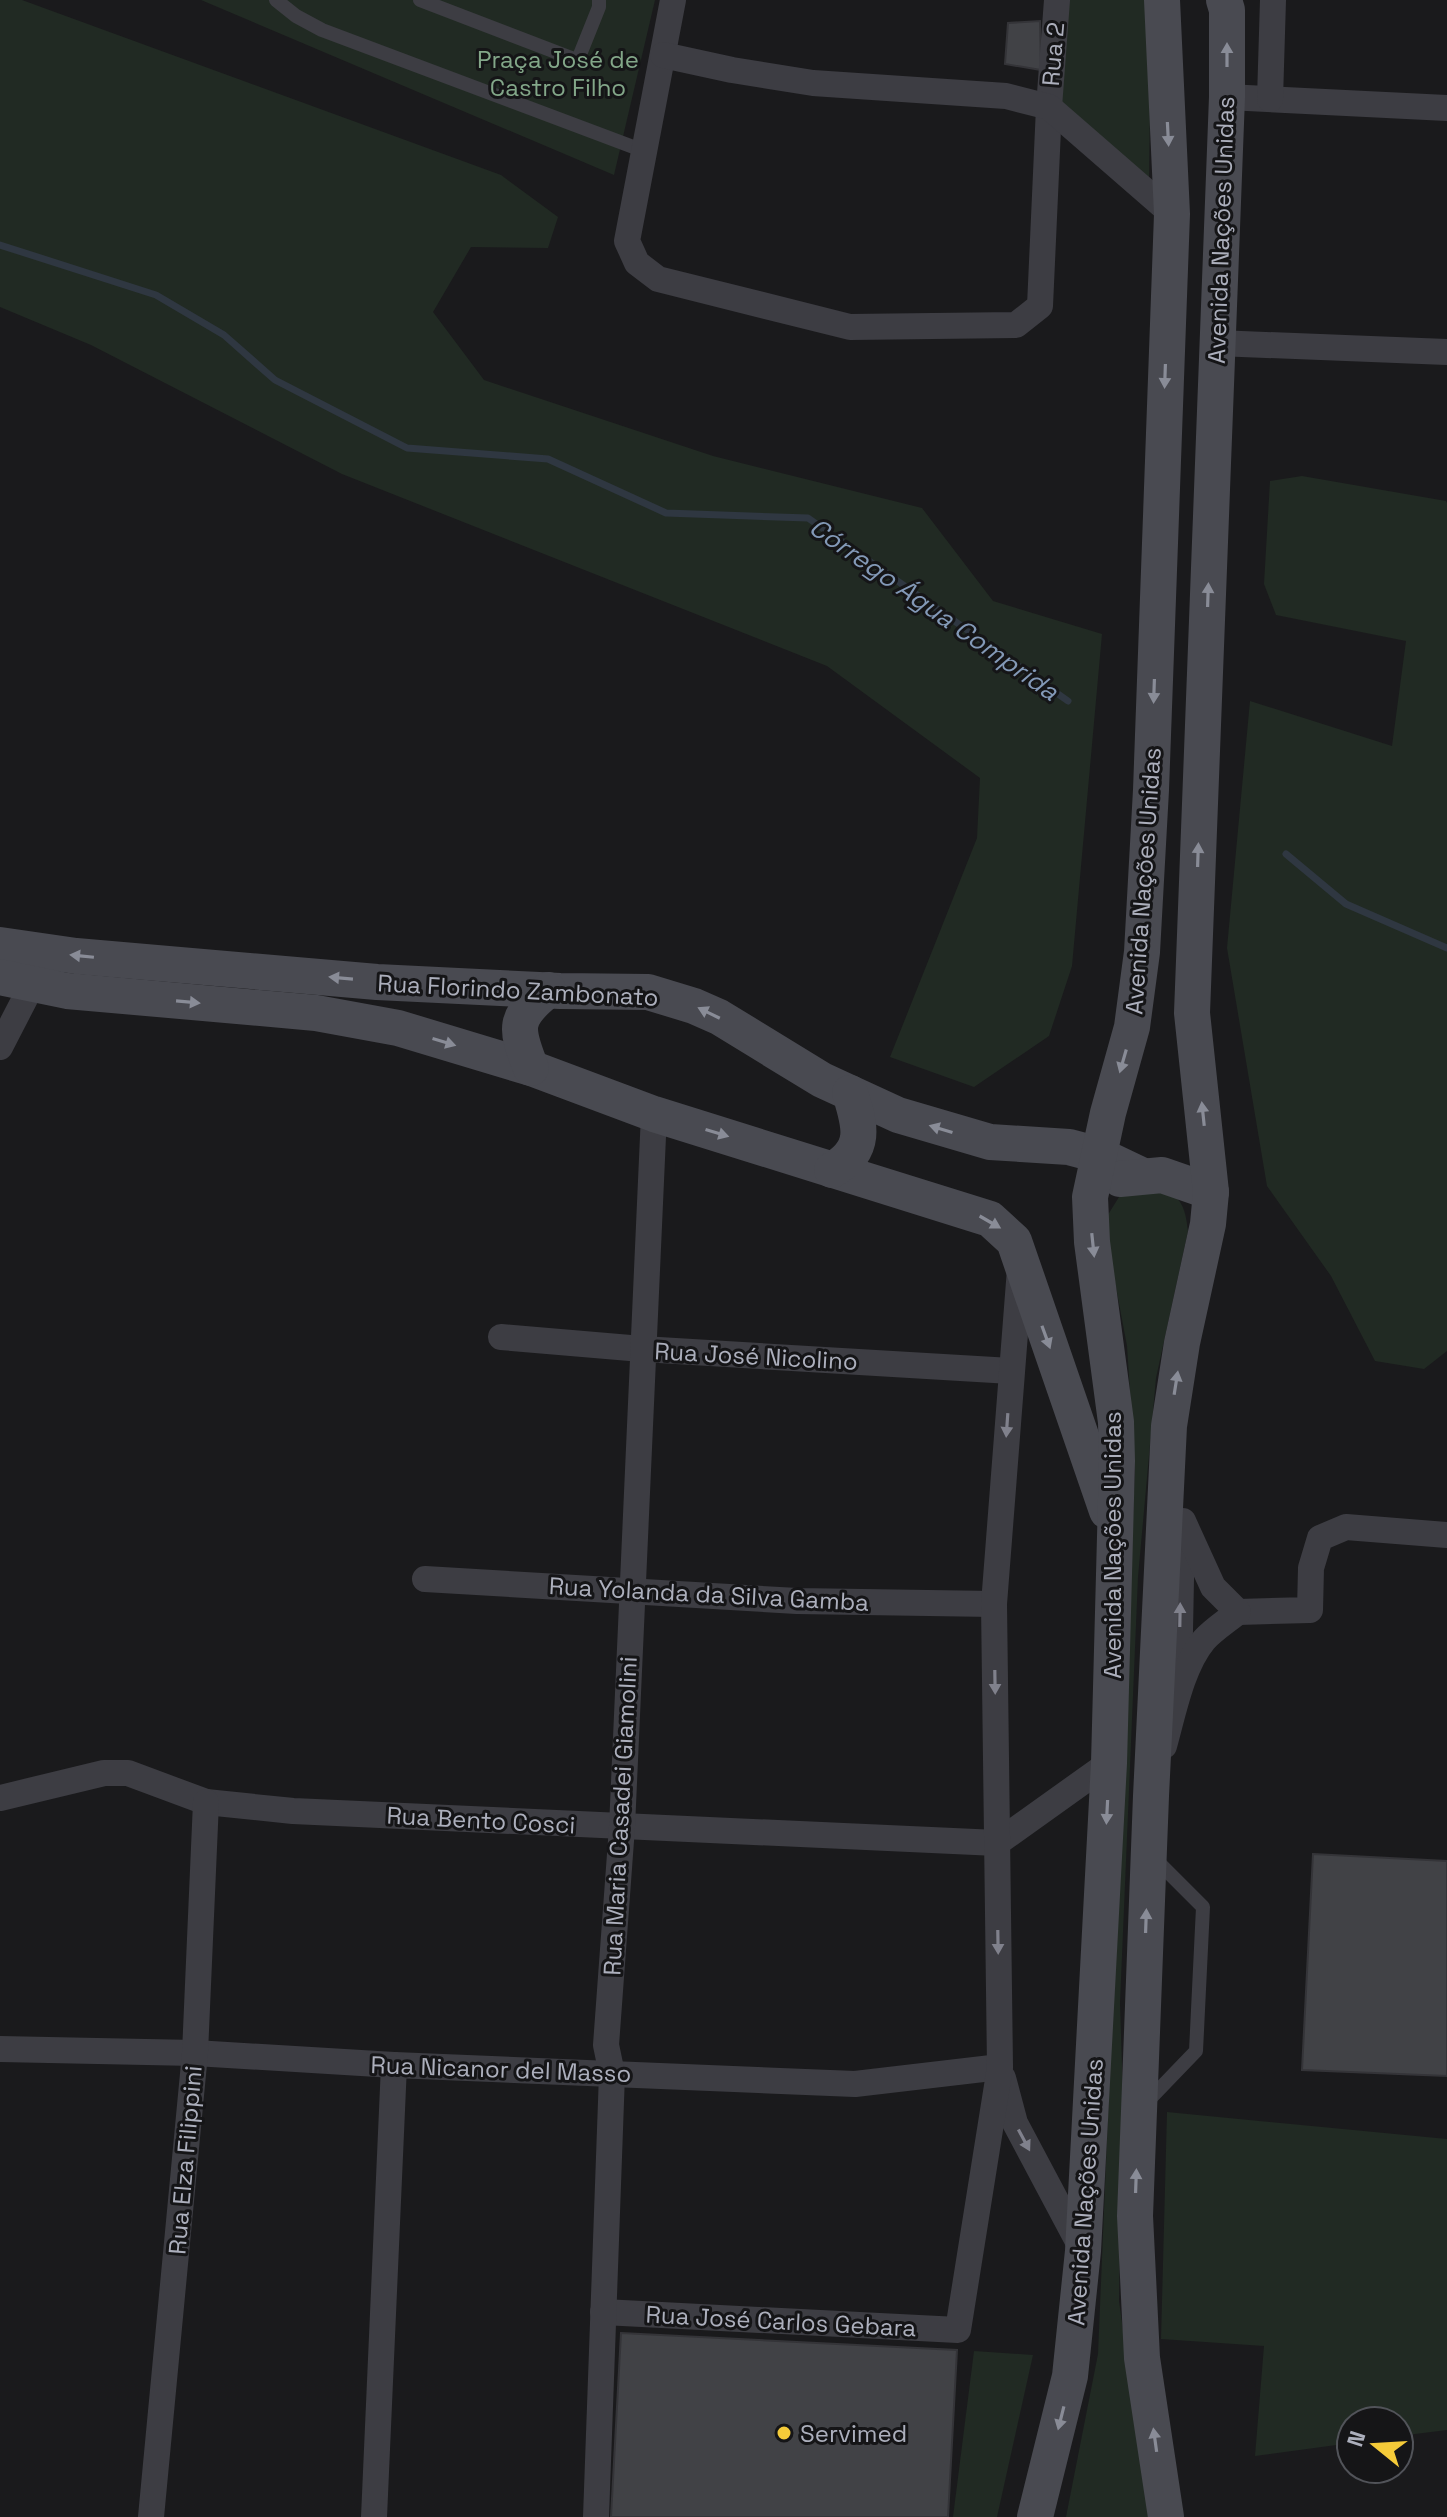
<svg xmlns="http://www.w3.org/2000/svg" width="1447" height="2517" viewBox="0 0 1447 2517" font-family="'Space Grotesk',sans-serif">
<rect width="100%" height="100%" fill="#1a1a1c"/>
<g fill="#212a23">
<polygon points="0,0 22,0 501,175 558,217 548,248 471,247 433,312 484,380 713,456 922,508 993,601 1102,634 1072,966 1049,1036 974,1087 890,1057 977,838 980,778 827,666 342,474 91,345 0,307"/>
<polygon points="201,0 655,0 614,175"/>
<polygon points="1060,0 1151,0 1149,188 1057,102"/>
<polygon points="1302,476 1446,501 1447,503 1447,1351 1424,1369 1375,1361 1331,1276 1267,1186 1227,948 1250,701 1392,746 1406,641 1276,615 1264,584 1270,481"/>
<path d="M1131,1188C1168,1193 1184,1187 1188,1231L1156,1378L1138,1577L1120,2003L1125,2160L1120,2218L1119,2301L1149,2517H1066L1098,2354L1135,1470L1127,1346L1109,1250L1106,1218L1119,1197Z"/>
<polygon points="1167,2112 1447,2139 1447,2430 1399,2436 1399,2421 1351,2421 1351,2443 1255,2456 1264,2346 1161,2339"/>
<polygon points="974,2351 1033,2355 997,2517 953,2517"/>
</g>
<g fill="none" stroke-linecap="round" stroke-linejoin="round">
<g stroke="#2f3741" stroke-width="7">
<polyline points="0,245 156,295 224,335 275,380 407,448 548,459 666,513 808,518 1068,701"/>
<polyline points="1286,854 1346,904 1447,948"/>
</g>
</g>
<g fill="#414246" stroke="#343438" stroke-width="2">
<polygon points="1040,21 1041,70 1005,64 1008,23"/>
<polygon points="1313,1854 1447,1861 1447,2076 1302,2070"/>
<polygon points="621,2333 957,2350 948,2517 611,2517"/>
</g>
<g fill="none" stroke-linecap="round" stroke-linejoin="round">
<g stroke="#3d3d43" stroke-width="14">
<polyline points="276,0 296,16 322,30 644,151"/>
<polyline points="420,0 574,59 579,57 599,7 599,0"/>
<polyline points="1145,2104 1196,2051 1203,1907 1154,1858"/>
</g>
<g stroke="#3d3d43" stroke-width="26">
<polyline points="673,0 627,241 637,263 658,279 850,327 1016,325 1040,306 1049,107 1057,0"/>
<polyline points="663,55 732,70 813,83 1006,96 1049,107 1172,214"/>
<polyline points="1227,97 1447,108"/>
<polyline points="1270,99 1273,0"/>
<polyline points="1217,343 1447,352"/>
<polyline points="0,1047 32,985"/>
<polyline points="501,1337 642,1349 1011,1371"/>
<polyline points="425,1579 797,1601 994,1604"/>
<polyline points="1238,1612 1310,1610 1311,1568 1320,1538 1346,1527 1447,1535"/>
<polyline points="1179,1681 1182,1528"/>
<path d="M1164,1746C1173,1714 1182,1666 1204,1640C1213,1630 1227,1621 1238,1612L1213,1587L1183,1521"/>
<polyline points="0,1798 104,1773 128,1773 206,1802 293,1811 997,1843 1109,1763"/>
<polyline points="0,2049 195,2053 394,2065 855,2084 1000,2067"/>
<polyline points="1003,2078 1015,2123 1083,2251"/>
<polyline points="603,2312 958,2330 1000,2067 994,1604 1020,1269"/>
<polyline points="151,2517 195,2053 206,1802"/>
<polyline points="374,2517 394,2065"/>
<polyline points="596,2517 612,2074 606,2045 622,1827 654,1114"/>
</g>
<g stroke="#494a51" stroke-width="36">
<polyline points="0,945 76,956 377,982 560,991 648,992 694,1006 719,1017 822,1080 898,1115 990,1142 1069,1147 1099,1155 1141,1175"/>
<polyline points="0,977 67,991 316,1013 398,1028 531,1068 654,1114 990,1219 1014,1241 1107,1511"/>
<path d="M531,1068C515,1028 513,1018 548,990"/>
<path d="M832,1170C868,1150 860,1125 850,1093"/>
<polyline points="1120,1179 1162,1175 1211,1192"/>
<polyline points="1035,2517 1070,2376 1083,2251 1109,1763 1117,1461 1116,1422 1092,1242 1090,1197 1108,1113 1132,1027 1142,952 1151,790 1172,214 1162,0"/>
<polyline points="1166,2517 1142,2358 1135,2216 1151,1796 1169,1426 1182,1343 1208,1224 1211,1192 1192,1013 1227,97 1227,10 1224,0"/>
</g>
</g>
<defs><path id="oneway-solid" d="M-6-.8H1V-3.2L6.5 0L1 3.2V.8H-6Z" transform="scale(2)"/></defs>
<g fill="#898c97">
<use href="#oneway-solid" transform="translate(1227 55) rotate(-90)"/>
<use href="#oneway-solid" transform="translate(1168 134) rotate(87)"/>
<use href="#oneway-solid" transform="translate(1165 376) rotate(92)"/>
<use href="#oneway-solid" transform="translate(1208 595) rotate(-88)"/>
<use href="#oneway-solid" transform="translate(1154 691) rotate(92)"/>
<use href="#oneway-solid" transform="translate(1198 855) rotate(-88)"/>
<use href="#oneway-solid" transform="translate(82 956) rotate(-174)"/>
<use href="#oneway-solid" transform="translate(341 978) rotate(-175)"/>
<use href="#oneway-solid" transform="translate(188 1002) rotate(5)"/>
<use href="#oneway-solid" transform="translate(709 1013) rotate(-154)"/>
<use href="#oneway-solid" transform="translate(444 1042) rotate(17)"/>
<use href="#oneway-solid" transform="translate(1123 1061) rotate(106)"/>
<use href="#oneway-solid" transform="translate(1203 1114) rotate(-96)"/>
<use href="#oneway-solid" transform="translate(941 1129) rotate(-163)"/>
<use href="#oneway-solid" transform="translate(717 1133) rotate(17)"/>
<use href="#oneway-solid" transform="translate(990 1222) rotate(30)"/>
<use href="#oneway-solid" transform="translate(1093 1245) rotate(84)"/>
<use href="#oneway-solid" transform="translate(1046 1337) rotate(70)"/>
<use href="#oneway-solid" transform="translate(1176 1383) rotate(-81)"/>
<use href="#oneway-solid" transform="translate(1107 1812) rotate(93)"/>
<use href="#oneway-solid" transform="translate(1146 1921) rotate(-88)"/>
<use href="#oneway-solid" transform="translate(1136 2181) rotate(-88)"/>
<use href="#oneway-solid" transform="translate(1061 2418) rotate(104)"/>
<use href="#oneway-solid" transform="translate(1155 2440) rotate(-98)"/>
</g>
<g fill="#80818c">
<use href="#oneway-solid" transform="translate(1007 1425) rotate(94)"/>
<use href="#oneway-solid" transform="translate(1180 1615) rotate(-89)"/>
<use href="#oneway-solid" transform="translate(995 1682) rotate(89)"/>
<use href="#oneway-solid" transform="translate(998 1942) rotate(89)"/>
<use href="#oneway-solid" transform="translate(1024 2140) rotate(62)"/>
</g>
<circle fill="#f5cb39" stroke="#151517" stroke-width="3" cx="784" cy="2433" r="8"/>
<g text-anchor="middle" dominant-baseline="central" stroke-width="6" stroke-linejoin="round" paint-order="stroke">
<g font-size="24" fill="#acafbc" stroke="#151517">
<text transform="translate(1053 54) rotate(-85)">Rua 2</text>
<text transform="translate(1221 230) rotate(-88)">Avenida Nações Unidas</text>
<text transform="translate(1143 881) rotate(-86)">Avenida Nações Unidas</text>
<text transform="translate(518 990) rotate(3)">Rua Florindo Zambonato</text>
<text transform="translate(756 1356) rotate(3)">Rua José Nicolino</text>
<text transform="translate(1112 1545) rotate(-90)">Avenida Nações Unidas</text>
<text transform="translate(709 1594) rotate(3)">Rua Yolanda da Silva Gamba</text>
<text transform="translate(620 1816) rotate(-87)">Rua Maria Casadei Giamolini</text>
<text transform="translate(481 1820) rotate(3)">Rua Bento Cosci</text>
<text transform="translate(501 2069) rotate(2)">Rua Nicanor del Masso</text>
<text transform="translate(185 2160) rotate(-85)">Rua Elza Filippini</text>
<text transform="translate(1085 2192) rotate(-86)">Avenida Nações Unidas</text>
<text transform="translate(781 2321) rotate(3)">Rua José Carlos Gebara</text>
</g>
<g font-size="24" fill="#83a789" stroke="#151517">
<text x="558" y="59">Praça José de<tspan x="558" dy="28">Castro Filho</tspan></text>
</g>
<g font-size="24" fill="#acafbc" stroke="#151517" text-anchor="start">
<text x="800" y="2433">Servimed</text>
</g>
<g font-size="26" font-style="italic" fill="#8399b7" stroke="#151517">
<text transform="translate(934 609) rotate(35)">Córrego Água Comprida</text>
</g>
</g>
<g transform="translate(1375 2445) rotate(288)"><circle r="38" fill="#151517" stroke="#515359" stroke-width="2"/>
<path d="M0-6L14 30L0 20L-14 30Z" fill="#f5cb39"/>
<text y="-12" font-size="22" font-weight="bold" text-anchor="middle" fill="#acafbc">N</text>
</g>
</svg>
